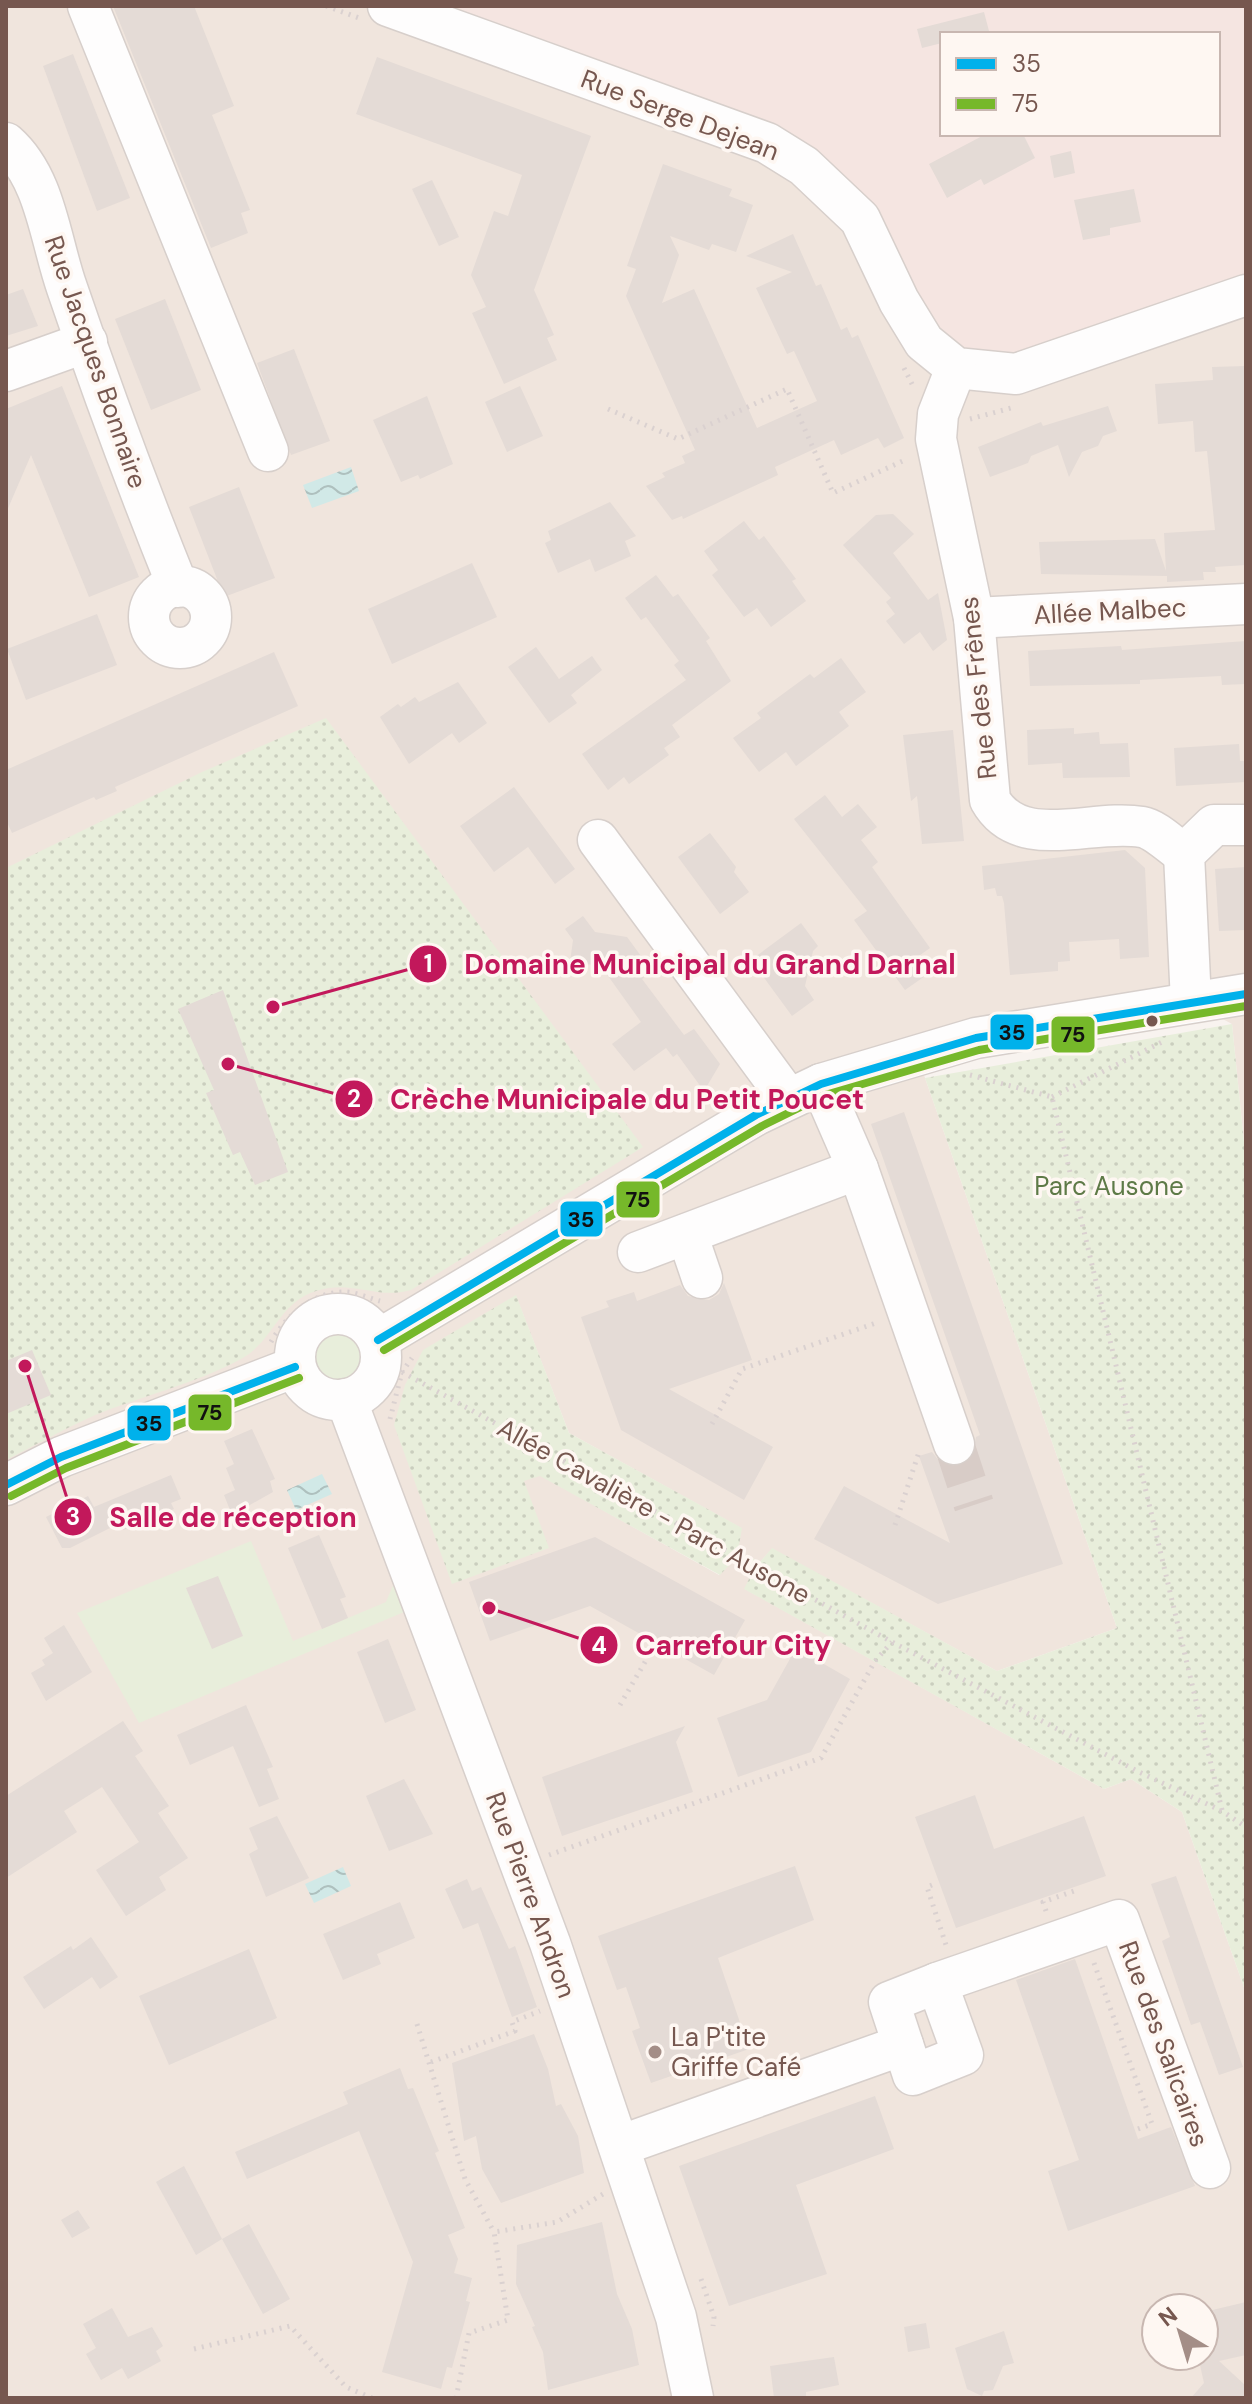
<svg xmlns="http://www.w3.org/2000/svg" width="1252" height="2404" viewBox="0 0 1252 2404" font-family="'DM Sans',sans-serif">
<defs>
<pattern id="park-dots" width="8" height="8" patternUnits="userSpaceOnUse" patternTransform="scale(2)"><rect width="8" height="8" fill="#e8eedb"/><path d="M2 2h.1M6 6h.1" fill="none" stroke="#cacebe" stroke-width="1.8" stroke-linecap="round"/></pattern>
<pattern id="water-waves" width="16" height="10" patternUnits="userSpaceOnUse" patternTransform="scale(2)"><rect width="16" height="10" fill="#d1e9e7"/><path d="M0 5q4-4 8 0t8 0" fill="none" stroke="#aec0be"/></pattern>
</defs>
<rect width="100%" height="100%" fill="#f8f3ef"/>
<path fill="#f0e5dd" fill-rule="evenodd" d="M6,6H388L1246,295V1162L1232,1024L1191,1002L917,1055L1117,1628L997,1671L772,1549L760,1562L738,1551L741,1528L569,1433L516,1296L524,1480L540,1475L719,1575L732,1561L752,1573L745,1589L1104,1789L1131,1779L1182,1812L1246,1993V2398H6ZM1156,2308H1204V2356H1156Z"/>
<path fill="#f5e5e1" fill-rule="evenodd" d="M388,6H1246V295L1016,374L956,368L833,191ZM942,34H1218V134H942Z"/>
<g fill="#e8eedb">
<circle cx="338" cy="1356" r="26"/>
<polygon points="251,1541 293,1641 386,1602 394,1583 409,1610 139,1723 77,1613"/>
</g>
<g fill="url(#park-dots)">
<path d="M326,718L643,1147L411,1290C375,1300 353,1279 316,1291C279,1302 273,1342 241,1359C195,1384 141,1396 93,1416C64,1429 35,1445 6,1460V868L202,772Z"/>
<polygon points="1232,1024 1246,1162 1246,1993 1182,1812 1131,1779 1104,1789 744,1589 752,1573 733,1561 720,1575 540,1476 524,1481 549,1548 452,1584 394,1425 405,1385 423,1350 516,1295 569,1433 742,1528 738,1551 760,1562 772,1548 997,1671 1117,1628 925,1078"/>
</g>
<g fill="url(#water-waves)">
<polygon points="351,467 359,491 312,508 303,485"/>
<polygon points="322,1474 332,1494 296,1510 287,1490"/>
<polygon points="343,1867 351,1886 314,1903 305,1884"/>
</g>
<g fill="#e4dbd6">
<polygon points="113,6 194,6 234,106 212,115 250,210 241,213 248,233 211,248"/>
<polygon points="984,12 989,31 942,34 942,43 922,48 917,29"/>
<polygon points="73,54 130,198 97,211 43,66"/>
<polygon points="377,57 591,136 534,290 554,335 547,338 557,360 504,384 472,313 486,307 471,275 494,211 508,216 522,175 356,114"/>
<polygon points="986,134 1023,134 1035,158 984,185 981,179 947,198 929,164"/>
<polygon points="1071,151 1075,173 1054,178 1050,156"/>
<polygon points="663,164 732,189 729,196 753,205 736,252 712,244 709,250 670,236 679,255 662,303 694,289 757,428 817,401 794,351 787,354 756,288 792,272 746,256 793,234 816,286 821,284 841,330 847,327 852,338 858,335 904,438 884,448 878,438 841,455 834,440 775,467 778,475 683,519 682,516 672,520 646,486 665,477 662,473 685,463 682,456 695,450 626,296 636,269 627,266"/>
<polygon points="432,180 459,237 439,246 412,189"/>
<polygon points="1134,189 1141,222 1110,228 1110,235 1083,240 1074,200"/>
<polygon points="23,289 38,326 6,336 6,295"/>
<polygon points="165,299 201,390 151,410 115,319"/>
<polygon points="294,349 330,441 291,455 257,363"/>
<polygon points="1246,366 1246,565 1215,567 1216,572 1203,572 1204,580 1167,582 1167,576 1041,574 1039,542 1155,539 1166,571 1164,533 1215,530 1207,451 1195,452 1193,421 1158,424 1155,384 1213,380 1212,367"/>
<polygon points="62,386 139,577 89,597 31,455 6,513 6,409"/>
<polygon points="520,386 543,436 507,452 485,402"/>
<polygon points="427,396 453,464 420,479 418,475 401,482 373,420"/>
<polygon points="1108,406 1117,431 1103,436 1098,446 1082,452 1069,477 1058,445 1031,456 1028,463 990,477 978,447 1041,422 1043,426"/>
<polygon points="239,487 275,578 224,597 189,507"/>
<polygon points="610,502 636,536 625,541 631,556 595,572 590,559 558,573 545,543 551,540 548,531"/>
<polygon points="893,514 914,534 893,553 928,600 938,593 947,640 933,651 920,632 904,644 886,621 895,614 886,602 891,598 843,545 876,515"/>
<polygon points="744,521 759,540 764,536 796,579 792,581 806,601 771,627 757,608 744,617 712,575 718,570 704,551"/>
<polygon points="472,563 497,617 392,664 368,609"/>
<polygon points="656,575 673,597 678,594 710,638 706,641 731,681 672,725 680,737 664,748 669,755 629,784 624,777 608,790 582,754 686,680 674,665 679,661 646,617 641,620 625,598"/>
<polygon points="97,614 117,665 26,700 7,649"/>
<polygon points="1246,641 1246,684 1222,685 1221,676 1140,680 1140,684 1030,686 1028,651 1121,646 1122,650"/>
<polygon points="536,647 559,679 592,656 602,670 571,695 577,703 549,723 508,667"/>
<polygon points="274,652 298,706 115,787 117,791 96,800 94,797 12,833 6,820 6,770"/>
<polygon points="841,658 866,692 839,712 849,726 796,766 786,752 759,772 733,738 761,718 757,713 810,674 814,678"/>
<polygon points="458,682 487,723 459,743 452,733 409,764 380,717 398,704 401,707 415,697 419,702"/>
<polygon points="1074,728 1074,734 1099,732 1100,744 1128,743 1130,777 1063,778 1062,763 1028,765 1027,730"/>
<polygon points="953,730 964,841 922,844 917,796 911,801 903,735"/>
<polygon points="1239,744 1240,761 1246,761 1246,782 1176,786 1174,748"/>
<polygon points="514,787 575,869 555,884 528,847 494,872 460,826"/>
<polygon points="825,795 842,817 858,804 877,827 861,840 878,862 872,867 930,948 913,960 925,976 905,990 854,920 867,911 794,819"/>
<polygon points="710,833 736,867 734,872 749,892 720,914 678,857"/>
<polygon points="1125,850 1145,868 1149,957 1120,959 1119,939 1069,942 1070,961 1058,962 1058,971 1010,975 1004,903 1002,896 997,896 995,888 984,890 982,866"/>
<polygon points="1246,867 1246,930 1219,931 1215,869"/>
<polygon points="583,916 595,932 627,937 652,971 642,979 684,1035 694,1029 720,1064 704,1091 677,1054 673,1057 666,1048 634,1071 612,1044 641,1022 601,966 570,962 573,940 565,929"/>
<polygon points="801,923 818,946 813,951 805,986 814,1000 792,1016 751,960"/>
<polygon points="223,990 288,1172 255,1185 240,1152 233,1155 206,1093 214,1090 178,1009"/>
<polygon points="904,1112 1063,1564 938,1604 814,1539 844,1486 950,1543 919,1456 932,1452 940,1462 961,1466 972,1458 976,1437 980,1435 871,1124"/>
<polygon points="724,1283 752,1360 669,1389 773,1447 744,1500 621,1430 581,1317 609,1307 606,1301 634,1292 637,1301 680,1285 688,1296 709,1300 719,1294"/>
<polygon points="32,1350 51,1395 6,1414 6,1361"/>
<polygon points="252,1429 275,1479 270,1481 273,1492 232,1515 224,1495 235,1490 226,1468 234,1464 224,1441"/>
<polygon points="171,1475 181,1499 171,1503 174,1509 123,1530 120,1523 70,1548 62,1548 46,1517 88,1496 94,1507"/>
<polygon points="319,1535 346,1597 340,1599 348,1618 322,1629 288,1548"/>
<polygon points="595,1537 745,1620 714,1675 590,1606 490,1641 469,1582"/>
<polygon points="218,1576 243,1636 212,1649 186,1588"/>
<polygon points="64,1625 92,1672 46,1701 31,1673 45,1665 42,1660 53,1653 44,1638"/>
<polygon points="388,1639 416,1710 385,1723 357,1652"/>
<polygon points="796,1648 850,1679 811,1752 738,1777 717,1718 767,1700"/>
<polygon points="246,1705 273,1767 267,1769 279,1799 259,1807 233,1746 190,1765 177,1735"/>
<polygon points="123,1721 143,1751 135,1756 169,1806 158,1813 188,1858 159,1877 166,1890 126,1916 96,1870 139,1842 102,1787 64,1811 77,1832 6,1878 6,1796"/>
<polygon points="685,1726 676,1742 693,1792 562,1836 542,1777"/>
<polygon points="404,1779 433,1834 389,1851 366,1796"/>
<polygon points="975,1795 994,1849 1084,1816 1106,1876 956,1928 915,1817"/>
<polygon points="277,1816 309,1878 266,1897 249,1854 258,1849 249,1828"/>
<polygon points="795,1866 814,1920 718,1958 749,2049 651,2083 632,2031 640,2028 626,1987 617,1990 598,1936"/>
<polygon points="1176,1876 1243,2067 1219,2075 1200,2022 1191,2025 1162,1941 1170,1937 1151,1884"/>
<polygon points="467,1879 472,1891 481,1887 509,1949 515,1946 537,2007 512,2017 478,1923 463,1929 445,1889"/>
<polygon points="400,1902 415,1938 377,1954 381,1964 343,1980 323,1934"/>
<polygon points="91,1937 118,1977 100,1989 92,1977 44,2009 23,1977 71,1946 73,1950"/>
<polygon points="249,1949 277,2018 169,2065 139,1996"/>
<polygon points="1075,1959 1138,2139 1171,2127 1195,2186 1068,2231 1048,2171 1079,2160 1016,1980"/>
<polygon points="534,2034 548,2069 556,2106 561,2104 578,2136 584,2173 501,2203 482,2169 476,2136 464,2141 452,2063"/>
<polygon points="400,2068 408,2089 413,2088 439,2151 435,2153 465,2228 448,2235 458,2259 454,2273 472,2278 466,2301 470,2302 452,2368 447,2367 441,2389 382,2372 413,2262 359,2131 247,2179 235,2152 348,2104 343,2092"/>
<polygon points="875,2096 894,2149 796,2185 827,2274 729,2306 679,2166"/>
<polygon points="184,2166 222,2239 196,2255 156,2182"/>
<polygon points="78,2210 90,2228 72,2238 61,2220"/>
<polygon points="602,2222 617,2294 632,2329 639,2365 548,2390 543,2352 532,2327 535,2326 516,2284 517,2245"/>
<polygon points="249,2224 290,2299 263,2314 222,2239"/>
<polygon points="1246,2302 1246,2355 1219,2361 1246,2386 1246,2398 1191,2398 1204,2383 1198,2356 1204,2356 1204,2312"/>
<polygon points="112,2308 128,2337 152,2327 163,2346 156,2351 161,2361 128,2379 122,2368 101,2380 86,2354 96,2348 83,2324"/>
<polygon points="926,2323 930,2348 908,2352 904,2327"/>
<polygon points="1004,2331 1014,2363 1003,2366 993,2390 984,2391 982,2396 967,2389 955,2348"/>
<polygon points="834,2357 839,2385 806,2392 806,2396 774,2398 770,2366"/>
</g>
<g fill="none" stroke-linecap="round" stroke-linejoin="round">
<polyline stroke="#d8ccc7" stroke-width="40" stroke-dasharray="40 20" stroke-linecap="butt" points="954,1444 974,1505"/>
<defs>
<g id="minor">
<polyline points="88,6 268,451"/>
<polyline points="388,6 767,143 804,166 860,219 899,301 924,342 956,368 1016,374 1246,295"/>
<path d="M6,143C46,178 50,240 67,288C101,388 138,488 178,587"/>
<path d="M956,368L938,414L936,439L974,618L990,800C1020,853 1091,818 1142,827C1155,829 1172,846 1184,854"/>
<polyline points="6,371 87,342"/>
<circle cx="180" cy="617" r="31"/>
<polyline points="974,618 1246,604"/>
<polyline points="598,840 788,1098"/>
<polyline points="1191,1002 1184,854 1214,825 1246,825"/>
<polyline points="821,1084 858,1169 954,1444"/>
<polyline points="687,1234 702,1278"/>
<polyline points="638,1252 858,1169"/>
<circle cx="338" cy="1357" r="43"/>
<polyline points="378,1340 756,1115 821,1084 976,1038 1246,994"/>
<polyline points="346,1399 550,1943 676,2317 693,2398"/>
<polyline points="6,1485 61,1457 295,1367"/>
<polyline points="937,1983 1119,1920 1210,2168"/>
<polygon points="937,1983 963,2055 913,2075 889,2002"/>
<polyline points="619,2146 903,2045"/>
</g>
</defs>
<use href="#minor" stroke="#d7cfcb" stroke-width="43"/>
<g stroke="#dad1d0" stroke-width="5" stroke-dasharray="2 6" stroke-linecap="butt">
<polyline points="326,6 359,18"/>
<polyline points="904,368 914,388"/>
<polyline points="608,409 678,439 787,389 833,493 907,459"/>
<polyline points="970,419 1015,407"/>
<polyline points="970,1075 1052,1097 1222,1810"/>
<polyline points="1052,1097 1162,1042"/>
<path d="M271,1342C285,1317 311,1293 342,1292C354,1291 368,1298 380,1301"/>
<polyline points="402,1372 892,1642 1139,1772 1222,1811 1246,1827"/>
<polyline points="390,1419 402,1372 412,1358"/>
<polyline points="712,1424 742,1369 876,1323"/>
<polyline points="895,1525 920,1449"/>
<polyline points="620,1705 656,1643"/>
<polyline points="549,1855 821,1758 875,1661 892,1642"/>
<polyline points="932,1885 927,1887 947,1948"/>
<polyline points="1046,1911 1043,1902 1074,1891"/>
<polyline points="1094,1963 1152,2124 1135,2130"/>
<polyline points="417,2024 465,2179 494,2232"/>
<polyline points="431,2062 515,2031 512,2022 540,2011"/>
<polyline points="701,2279 714,2317 713,2326"/>
<polyline points="194,2349 290,2326 346,2387 372,2398"/>
<polyline points="456,2398 469,2333 508,2320 494,2232 557,2222 603,2194"/>
</g>
<use href="#minor" stroke="#fefdfd" stroke-width="40"/>
<defs>
<g id="bus-1">
<polyline points="378,1340 756,1115 821,1084 976,1038 1246,994"/>
<polyline points="6,1485 61,1457 295,1367"/>
</g>
<g id="bus-2">
<polyline points="384,1350 762,1126 825,1095 979,1050 1246,1006"/>
<polyline points="11,1496 66,1468 299,1378"/>
</g>
</defs>
<use href="#bus-1" stroke="#fef7f2" stroke-width="14"/>
<use href="#bus-2" stroke="#fef7f2" stroke-width="14"/>
<use href="#bus-1" stroke="#00b1eb" stroke-width="8"/>
<use href="#bus-2" stroke="#76b82a" stroke-width="8"/>
</g>
<circle fill="#76574f" stroke="#fef7f2" stroke-width="3" cx="1152" cy="1021" r="7"/>
<circle fill="#a48e87" stroke="#fef7f2" stroke-width="3" cx="655" cy="2052" r="8"/>
<g text-anchor="middle" dominant-baseline="central" stroke-width="7" stroke-linejoin="round" paint-order="stroke">
<g font-size="26" fill="#76574f" stroke="#fef7f2">
<text transform="translate(680 115) rotate(21)">Rue Serge Dejean</text>
<text transform="translate(96 362) rotate(71)">Rue Jacques Bonnaire</text>
<text transform="translate(1110 611) rotate(-3)">Allée Malbec</text>
<text transform="translate(978 688) rotate(-96)">Rue des Frênes</text>
<text transform="translate(654 1511) rotate(29)">Allée Cavalière - Parc Ausone</text>
<text transform="translate(531 1895) rotate(70)">Rue Pierre Andron</text>
<text transform="translate(1164 2044) rotate(70)">Rue des Salicaires</text>
</g>
<g font-size="26" fill="#5e7a47" stroke="#fef7f2">
<text x="1109" y="1186">Parc Ausone</text>
</g>
<g font-size="26" fill="#76574f" stroke="#fef7f2" text-anchor="start">
<text x="671" y="2037">La P'tite<tspan x="671" dy="30">Griffe Café</tspan></text>
</g>
</g>
<path fill="none" stroke="#c2185b" stroke-width="3" d="M273 1007L428 964M228 1064L354 1099M25 1366L73 1517M489 1608L599 1645"/>
<g fill="#c2185b" stroke="#fef7f2" stroke-width="3">
<circle cx="273" cy="1007" r="8"/>
<circle cx="228" cy="1064" r="8"/>
<circle cx="25" cy="1366" r="8"/>
<circle cx="489" cy="1608" r="8"/>
<circle cx="428" cy="964" r="20"/>
<circle cx="354" cy="1099" r="20"/>
<circle cx="73" cy="1517" r="20"/>
<circle cx="599" cy="1645" r="20"/>
</g>
<g font-size="24" text-anchor="middle" font-weight="bold" fill="#fff">
<text x="428" y="972">1</text>
<text x="354" y="1107">2</text>
<text x="73" y="1525">3</text>
<text x="599" y="1654">4</text>
</g>
<g font-size="28" text-anchor="middle" font-weight="bold" fill="#c2185b" stroke="#fef7f2" stroke-width="7" stroke-linejoin="round" paint-order="stroke">
<text x="710" y="974">Domaine Municipal du Grand Darnal</text>
<text x="627" y="1109">Crèche Municipale du Petit Poucet</text>
<text x="233" y="1527">Salle de réception</text>
<text x="733" y="1655">Carrefour City</text>
</g>
<g stroke="#fef7f2" stroke-width="3">
<rect x="989" y="1013" width="46" height="38" rx="8" fill="#00b1eb"/>
<rect x="1050" y="1015" width="46" height="39" rx="8" fill="#76b82a"/>
<rect x="615" y="1180" width="46" height="39" rx="8" fill="#76b82a"/>
<rect x="559" y="1200" width="45" height="38" rx="8" fill="#00b1eb"/>
<rect x="187" y="1393" width="46" height="39" rx="8" fill="#76b82a"/>
<rect x="126" y="1404" width="46" height="38" rx="8" fill="#00b1eb"/>
</g>
<g font-size="22" text-anchor="middle" font-weight="bold" fill="#111">
<text x="1012" y="1040">35</text>
<text x="1073" y="1042">75</text>
<text x="638" y="1207">75</text>
<text x="581" y="1227">35</text>
<text x="210" y="1420">75</text>
<text x="149" y="1431">35</text>
</g>
<rect width="1252" height="2404" fill="none" stroke="#76574f" stroke-width="16"/>
<rect x="940" y="32" width="280" height="104" fill="#fef7f2" stroke="#c8b7b1" stroke-width="2"/>
<rect x="956" y="58" width="40" height="12" fill="#00b1eb" stroke="#c8b7b1" stroke-width="2"/>
<text x="1012" y="72" font-size="24" fill="#76574f">35</text>
<rect x="956" y="98" width="40" height="12" fill="#76b82a" stroke="#c8b7b1" stroke-width="2"/>
<text x="1012" y="112" font-size="24" fill="#76574f">75</text>
<g transform="translate(1180 2332) rotate(322)"><circle r="38" fill="#fef7f2" stroke="#c8b7b1" stroke-width="2"/>
<path d="M0-6L14 30L0 20L-14 30Z" fill="#a48e87"/>
<text y="-12" font-size="22" font-weight="bold" text-anchor="middle" fill="#76574f">N</text>
</g>
</svg>
